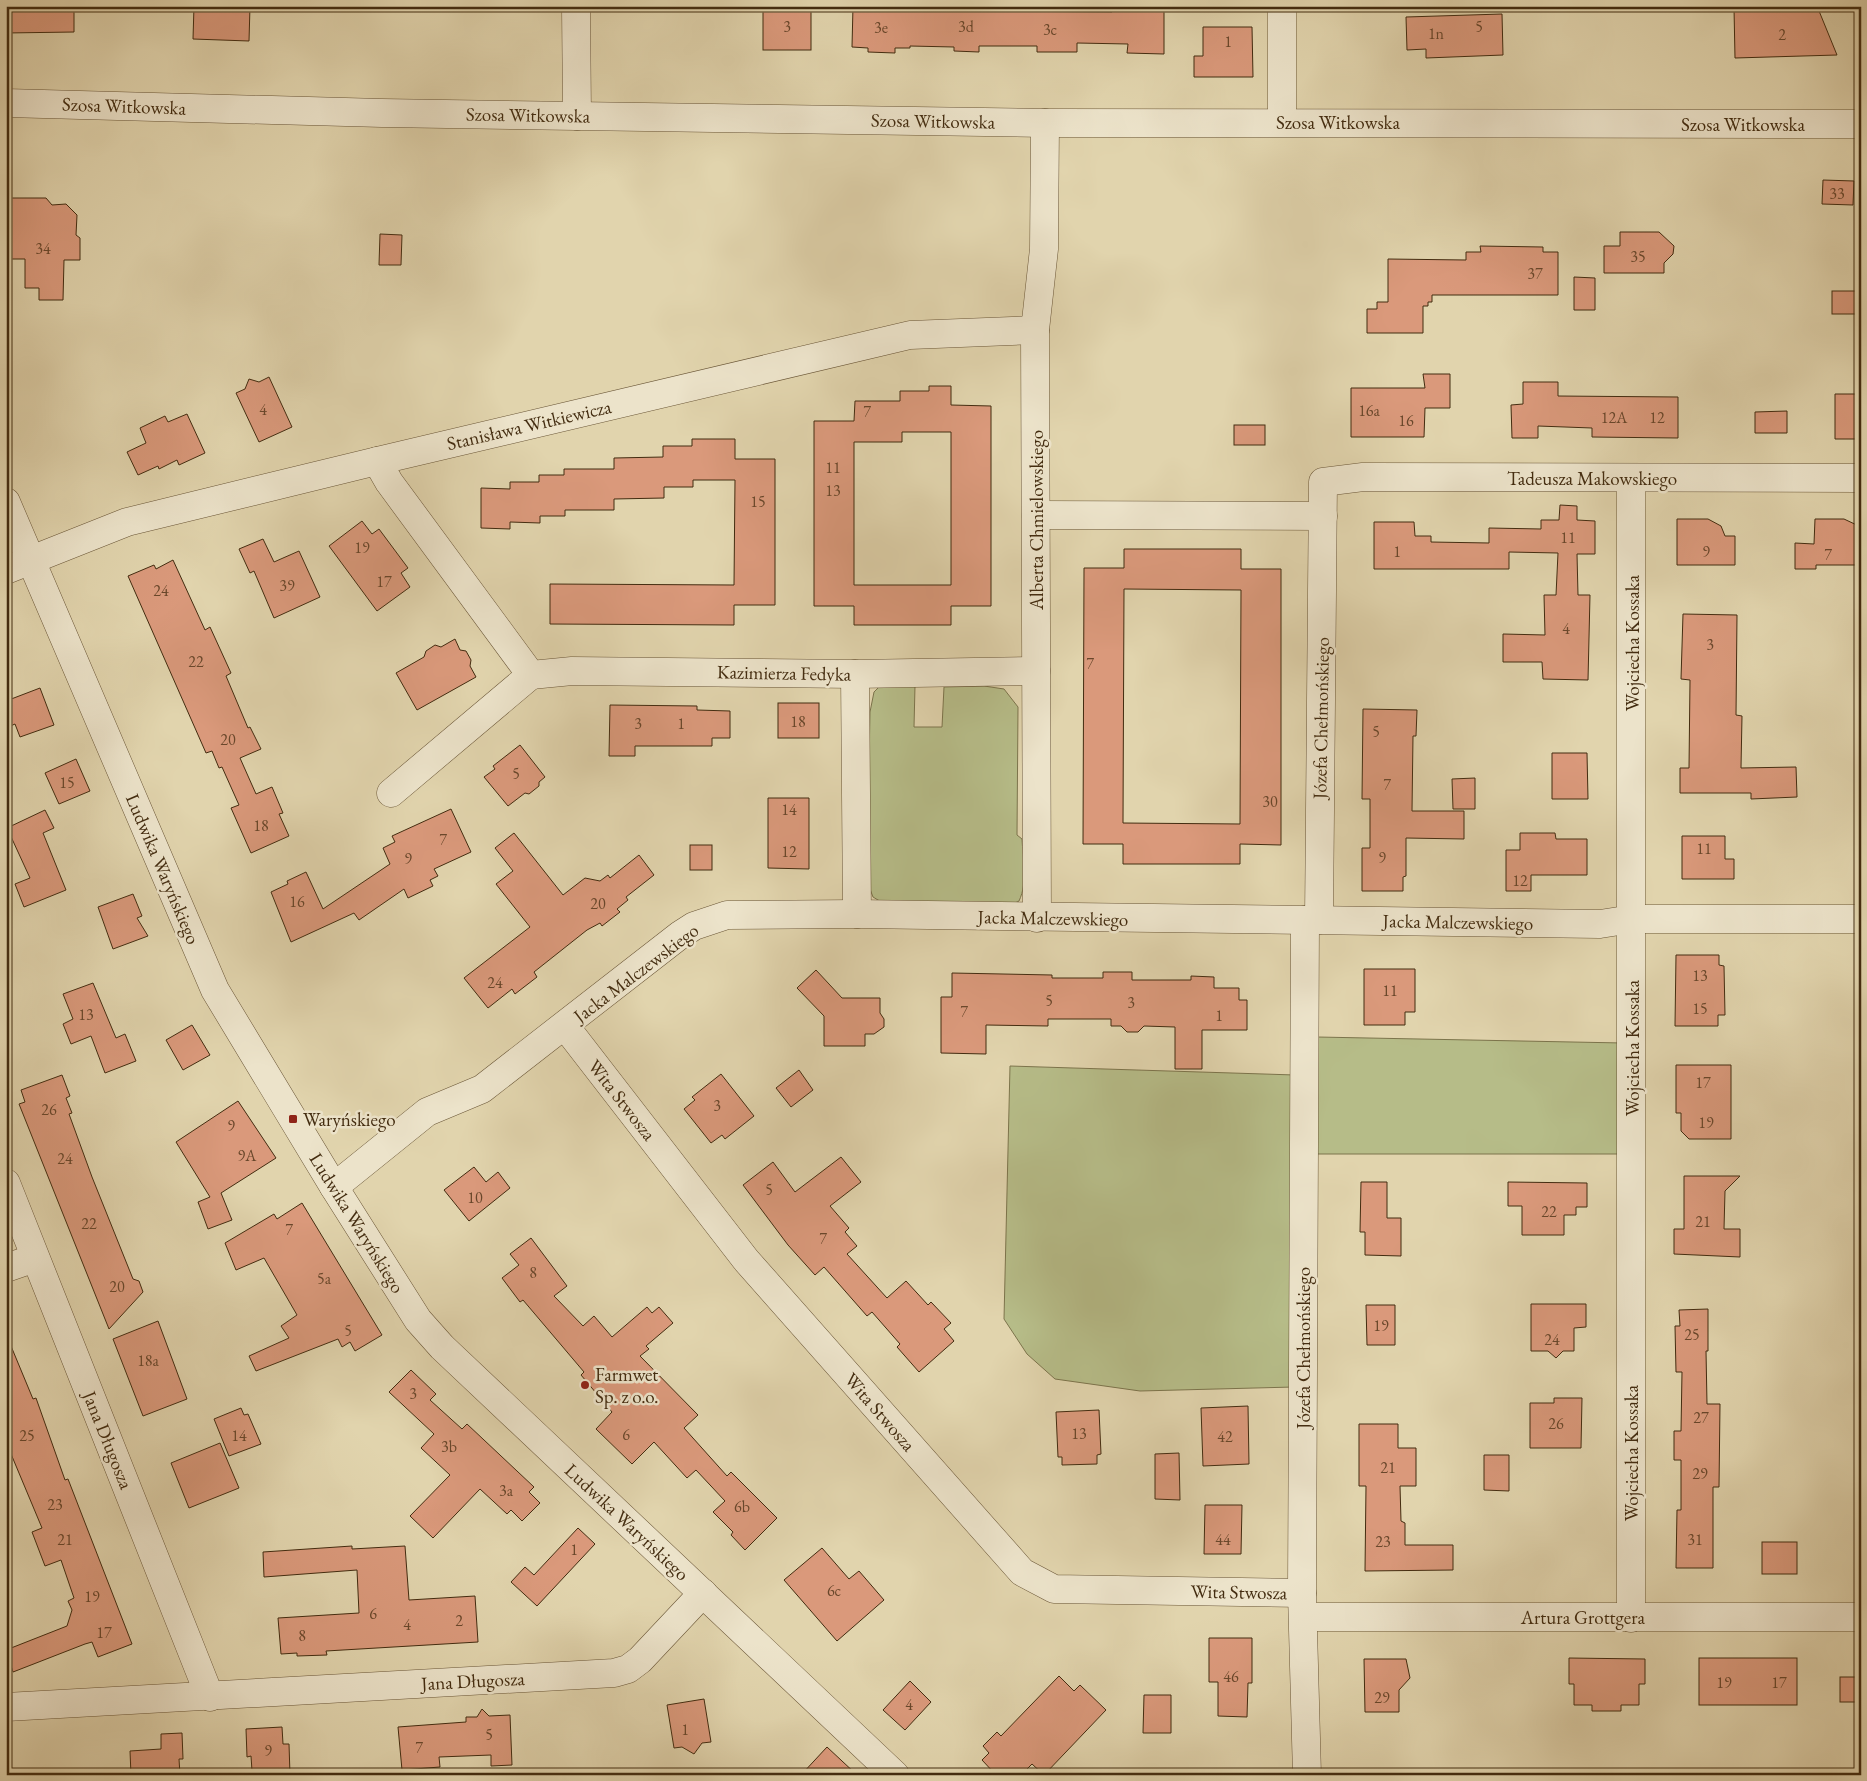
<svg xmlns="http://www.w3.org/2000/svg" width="1867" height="1781" viewBox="0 0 1867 1781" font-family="'EB Garamond',serif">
<rect width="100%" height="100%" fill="#e1d4ad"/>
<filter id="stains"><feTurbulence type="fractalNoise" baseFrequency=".004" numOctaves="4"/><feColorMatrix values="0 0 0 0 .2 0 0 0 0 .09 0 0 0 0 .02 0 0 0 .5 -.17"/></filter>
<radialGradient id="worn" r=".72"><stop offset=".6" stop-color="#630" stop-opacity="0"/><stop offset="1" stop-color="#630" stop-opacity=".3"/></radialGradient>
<g fill="#b6bc88" stroke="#7c744c">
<path d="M884,682L915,686L914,727H942L944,687L984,686L1004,689L1018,707L1017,835L1022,839C1023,859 1028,882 1019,901L1007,907L888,906L873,897L867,881L870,712L874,692Z"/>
<polygon points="1317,1037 1623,1043 1622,1154 1317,1154"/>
<polygon points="1010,1066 1295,1075 1294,1387 1140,1391 1055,1379 1027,1354 1004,1319"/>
</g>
<g fill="#da997b" stroke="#432c10" fill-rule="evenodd">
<polygon points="6,6 74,6 74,32 6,33"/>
<polygon points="194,6 250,6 249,41 193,39"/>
<rect x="763" y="6" width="48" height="44"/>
<polygon points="853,6 994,6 993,11 1112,12 1112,6 1164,6 1164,54 1127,53 1128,44 1077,43 1077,52 1037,52 1037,46 979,46 979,52 954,51 954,47 910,46 910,48 895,48 895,53 868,52 868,48 852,47"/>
<polygon points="1817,6 1837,55 1735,58 1734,8"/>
<polygon points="1502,14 1503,55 1426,58 1426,49 1407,50 1406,17"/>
<polygon points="1203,27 1252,27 1253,77 1194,77 1194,56 1203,56"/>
<polygon points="1823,180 1854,181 1853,205 1822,204"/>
<polygon points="6,198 46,198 52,205 66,204 77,215 76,235 80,238 80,260 64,260 63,300 39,300 39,288 25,288 25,259 6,259"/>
<polygon points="1620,232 1659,232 1674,246 1673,254 1664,263 1664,273 1604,273 1604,246 1620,246"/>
<polygon points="380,234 402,235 401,265 379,265"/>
<polygon points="1480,246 1543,247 1543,252 1558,252 1558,295 1432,295 1432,302 1428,302 1428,306 1423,306 1423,333 1367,333 1367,309 1377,309 1377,302 1388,302 1388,259 1466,260 1466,252 1481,252"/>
<polygon points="1574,277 1595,278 1595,310 1574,310"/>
<rect x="1832" y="291" width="29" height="23"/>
<polygon points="1423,374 1450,374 1450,408 1425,408 1424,437 1351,437 1351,388 1425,388"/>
<polygon points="269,377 292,427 259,442 236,393 245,389 249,379 259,382"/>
<polygon points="1523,382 1558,382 1558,396 1678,397 1678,438 1592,437 1592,428 1538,426 1538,438 1512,438 1511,405 1523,404"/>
<path d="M929,386H951V405L991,406V606H951V625H854V606H814V421H854L855,401H900V391H929ZM902,432H951V585H854V442H902Z"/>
<polygon points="1835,394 1860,394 1861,439 1835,439"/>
<polygon points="1787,411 1787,433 1755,433 1755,412"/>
<polygon points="187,414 205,453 179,465 177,460 159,469 158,466 138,475 127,452 146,443 140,428 165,416 168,422"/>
<rect x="1234" y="425" width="31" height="20"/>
<polygon points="692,439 735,439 735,459 775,459 775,605 734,605 734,625 550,624 550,584 734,585 735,480 693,480 693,487 664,487 664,498 614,499 614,510 565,510 565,516 540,516 540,523 510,522 510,529 481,528 481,488 510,489 510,482 539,482 539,475 564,475 564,469 614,469 614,458 663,457 663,446 692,446"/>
<polygon points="1560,505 1577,506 1577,520 1595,521 1595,554 1577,554 1578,595 1590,595 1588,680 1543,679 1542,662 1503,662 1503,634 1545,635 1544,595 1556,595 1558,553 1509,552 1509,569 1374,569 1374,522 1414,522 1415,536 1431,536 1431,542 1489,543 1489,528 1541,529 1541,520 1559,520"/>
<polygon points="1677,519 1708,519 1721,526 1725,536 1735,536 1735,565 1677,565"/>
<polygon points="1815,519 1844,519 1861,527 1861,565 1816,565 1816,569 1795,569 1795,543 1814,544"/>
<polygon points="362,521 372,534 379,529 408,568 401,573 410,587 377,611 329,546"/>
<polygon points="263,539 274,562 299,551 320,597 274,618 254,571 250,573 239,549"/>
<path d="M1124,549H1241V569H1281V845L1240,844V864H1123V844H1083L1084,568H1124ZM1124,589L1241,590L1240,824L1123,823Z"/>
<polygon points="173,560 205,630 210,627 231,673 226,676 248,728 250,727 261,749 240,758 256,794 272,787 283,813 279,814 289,836 251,853 231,808 239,805 222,767 219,768 212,751 206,753 128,576 154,565 156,569"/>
<polygon points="1683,614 1737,615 1736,715 1742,716 1741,768 1796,767 1797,797 1751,799 1751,793 1680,793 1680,768 1689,768 1690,680 1681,679"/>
<polygon points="455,639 460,650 466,651 471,660 470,666 476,677 417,710 396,673 424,657 426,651 435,645 441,647"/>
<polygon points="40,688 54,725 20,737 15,724 6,728 6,701"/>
<rect x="778" y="703" width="41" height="35"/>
<polygon points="610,705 697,706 697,710 730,711 730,738 712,738 712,746 635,746 635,756 609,756"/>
<polygon points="1363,709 1417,710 1416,736 1413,736 1412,811 1464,811 1464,839 1406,838 1406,876 1403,877 1403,891 1362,891 1362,848 1370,848 1370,799 1362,799"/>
<polygon points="520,745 545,777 539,782 539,786 529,794 525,793 508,806 484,777 495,769 493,766"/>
<polygon points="1552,753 1587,753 1588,799 1552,799"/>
<polygon points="76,759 90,791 59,804 45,773"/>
<polygon points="1475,778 1475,809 1453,809 1452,779"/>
<polygon points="768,798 809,798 809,869 768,868"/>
<polygon points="451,809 471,852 434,869 438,876 430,880 433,886 408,898 404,889 359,920 354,913 291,942 271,892 288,884 287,881 306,872 323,909 390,864 383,848 395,842 392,836"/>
<polygon points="45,810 54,828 43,833 66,890 24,907 15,884 30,878 7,828"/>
<polygon points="514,833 563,895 585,878 600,881 608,875 610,878 639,855 654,875 626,897 628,900 617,909 620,912 602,926 600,923 587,930 534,972 537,977 515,994 512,989 488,1008 464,978 530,927 496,884 513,871 495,848"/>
<polygon points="1520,833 1555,833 1556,839 1587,839 1587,875 1531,875 1531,891 1506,891 1506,850 1520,850"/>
<polygon points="1682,836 1725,836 1725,859 1734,859 1734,879 1682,879"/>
<rect x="690" y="845" width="22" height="25"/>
<polygon points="133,894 142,916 137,918 148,936 113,949 98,907"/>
<polygon points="1676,955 1719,955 1719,965 1724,966 1725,1015 1718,1015 1718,1026 1675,1026"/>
<polygon points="1364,969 1415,969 1415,1012 1405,1012 1405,1025 1364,1025"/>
<polygon points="816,970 842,998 880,998 880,1013 884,1019 884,1027 874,1034 865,1034 865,1046 824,1046 824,1016 797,988"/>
<polygon points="1103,972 1132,972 1132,980 1191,980 1191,976 1214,977 1214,988 1239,988 1239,1000 1247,1000 1247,1030 1202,1030 1202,1069 1175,1069 1175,1027 1144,1026 1138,1032 1127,1032 1121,1026 1111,1026 1111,1019 1048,1019 1048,1026 986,1025 986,1054 941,1053 941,997 952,997 952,973 1052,975 1052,978 1103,978"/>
<polygon points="93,983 116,1038 125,1034 136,1061 105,1073 91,1036 71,1044 63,1024 73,1019 63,994"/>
<polygon points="192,1025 210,1055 183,1070 166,1040"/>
<polygon points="1676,1065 1731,1065 1731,1139 1689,1139 1681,1131 1681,1113 1676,1113"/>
<polygon points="799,1070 813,1090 791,1107 776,1088"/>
<polygon points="721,1074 754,1116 725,1139 722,1135 711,1143 684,1109 695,1100 692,1097"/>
<polygon points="62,1075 70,1096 66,1098 72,1113 69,1114 92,1177 133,1279 139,1281 143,1292 109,1329 19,1104 25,1102 21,1090"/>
<polygon points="238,1101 276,1158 221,1193 232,1220 208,1229 198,1202 210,1197 176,1142"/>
<polygon points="841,1157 861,1182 830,1206 849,1228 845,1232 857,1246 847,1254 887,1298 906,1281 928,1305 931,1302 951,1323 944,1329 954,1341 919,1372 897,1347 900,1344 872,1312 867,1316 824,1267 815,1275 788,1245 743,1185 773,1162 795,1192"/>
<polygon points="474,1167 486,1182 498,1172 510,1188 469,1221 444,1190"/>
<polygon points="1684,1176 1740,1176 1725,1191 1724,1229 1740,1229 1740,1257 1674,1254 1674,1229 1684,1229"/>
<polygon points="1361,1182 1387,1182 1387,1218 1401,1218 1401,1256 1365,1255 1365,1232 1360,1232"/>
<polygon points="1508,1182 1587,1183 1587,1207 1576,1207 1576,1215 1564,1215 1564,1235 1522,1235 1522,1206 1508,1206"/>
<polygon points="302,1203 382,1335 355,1351 350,1342 342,1347 338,1339 256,1371 249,1356 289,1338 281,1326 297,1315 264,1258 236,1270 225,1243 274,1214 277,1219"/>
<polygon points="531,1238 567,1286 554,1296 583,1326 594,1316 612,1337 647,1307 652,1313 659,1307 673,1323 646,1346 649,1349 640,1356 698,1415 684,1428 727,1476 731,1472 777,1518 745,1550 731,1535 733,1532 713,1512 725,1501 696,1470 687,1478 654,1442 632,1464 596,1429 612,1412 581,1375 584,1372 523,1300 520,1302 502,1278 519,1265 510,1254"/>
<polygon points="1531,1304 1586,1304 1586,1327 1574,1328 1574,1351 1563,1351 1556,1358 1548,1351 1531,1351"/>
<polygon points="1366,1305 1395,1305 1395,1345 1367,1345"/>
<polygon points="1708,1309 1708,1351 1706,1351 1707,1404 1720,1404 1719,1487 1713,1487 1713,1568 1676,1568 1677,1510 1681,1510 1681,1460 1674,1460 1674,1431 1681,1431 1682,1372 1676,1372 1675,1326 1680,1326 1679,1310"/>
<polygon points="158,1321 187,1399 143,1416 113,1339"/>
<polygon points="6,1334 33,1399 36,1398 65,1480 68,1479 132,1644 98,1657 92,1642 85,1644 13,1672 6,1650 67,1626 72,1610 68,1601 74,1598 61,1560 45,1566 32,1532 42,1528 6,1442"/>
<polygon points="411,1370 436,1394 430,1400 462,1429 467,1424 534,1487 529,1492 540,1503 522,1521 511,1510 507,1514 480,1489 433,1538 410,1516 450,1475 421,1448 434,1434 389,1392"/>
<polygon points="1554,1398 1582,1398 1581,1448 1530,1448 1530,1403 1554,1403"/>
<polygon points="1248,1406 1249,1464 1203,1466 1201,1408"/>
<polygon points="241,1408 244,1415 248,1414 261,1444 229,1456 214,1419"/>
<polygon points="1099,1410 1101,1454 1097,1455 1097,1464 1062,1465 1062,1457 1058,1457 1056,1412"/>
<polygon points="1359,1424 1398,1424 1398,1448 1416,1448 1416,1486 1400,1486 1401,1521 1405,1523 1405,1545 1453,1545 1453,1570 1365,1571 1366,1486 1359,1486"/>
<polygon points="220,1443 239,1488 189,1508 171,1463"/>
<polygon points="1179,1453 1180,1500 1155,1499 1155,1454"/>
<polygon points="1484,1455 1509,1455 1509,1491 1484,1490"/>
<polygon points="1205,1505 1242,1505 1241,1554 1204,1554"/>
<polygon points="578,1528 595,1544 537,1606 511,1582 525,1567 534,1575"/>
<rect x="1762" y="1542" width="35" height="32"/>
<polygon points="352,1546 352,1549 405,1546 409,1600 475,1596 478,1642 326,1651 327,1655 297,1656 297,1653 281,1654 278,1618 359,1613 357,1570 264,1577 263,1552"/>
<polygon points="822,1548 849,1579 859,1571 884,1600 837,1641 784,1580"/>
<polygon points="1209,1638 1252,1638 1252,1683 1248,1683 1247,1717 1218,1716 1218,1682 1209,1682"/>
<polygon points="1569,1658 1645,1659 1645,1684 1639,1684 1639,1705 1621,1705 1621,1711 1592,1711 1592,1705 1574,1705 1574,1684 1569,1684"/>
<rect x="1699" y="1658" width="98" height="47"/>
<polygon points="1364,1659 1406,1659 1410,1678 1399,1690 1399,1712 1365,1712"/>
<polygon points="1059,1676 1074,1691 1080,1685 1106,1710 1044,1775 1032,1764 1021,1775 996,1775 982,1760 989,1753 983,1746 997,1732 1001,1736"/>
<rect x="1840" y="1677" width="21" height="25"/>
<polygon points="910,1681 931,1702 905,1730 883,1710"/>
<polygon points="1144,1695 1171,1695 1171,1733 1143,1733"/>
<polygon points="704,1699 711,1742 702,1743 694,1754 682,1747 674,1748 667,1705"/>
<polygon points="482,1709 489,1716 510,1715 512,1765 491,1766 491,1755 439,1757 440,1767 402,1770 398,1727 466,1722 466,1717 477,1717"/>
<polygon points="282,1727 283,1744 289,1744 290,1775 265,1775 265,1770 252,1771 251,1756 247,1757 246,1729"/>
<polygon points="182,1733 183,1759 179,1759 180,1775 131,1775 130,1751 161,1749 161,1734"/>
<polygon points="827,1747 857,1775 801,1775"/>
</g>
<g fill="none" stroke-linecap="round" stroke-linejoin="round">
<defs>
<g id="minor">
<polyline points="576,6 577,116"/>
<polyline points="6,103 382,113 1045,123 1861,124"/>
<polyline points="1282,122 1282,6"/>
<polyline points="377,461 389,482 531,675 572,671 855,674 1036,671"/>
<polyline points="6,502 215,990 334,1187 418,1320 442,1347 895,1775"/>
<polyline points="1036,515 1323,516"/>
<polyline points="6,570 127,522 377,461 910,335 1035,330"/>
<polyline points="855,674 857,914"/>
<polyline points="391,793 531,675"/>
<polyline points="1037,918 1035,330 1044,249 1045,123"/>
<polyline points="1305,920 1302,1593 1307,1775"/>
<polyline points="1319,920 1323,482 1363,477 1861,478"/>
<polyline points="565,1026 746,1260 1022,1572 1054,1589 1302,1593"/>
<polyline points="6,1183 210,1697"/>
<polyline points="334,1187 427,1112 482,1089 680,935 694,926 727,915 857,914 1600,924 1632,919 1861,919"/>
<polyline points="6,1268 35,1258"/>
<polyline points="1305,1617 1861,1617"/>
<polyline points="1631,1618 1631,478"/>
<polyline points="6,1707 614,1673 628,1669 640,1660 703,1593"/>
</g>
</defs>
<use href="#minor" stroke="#6a5637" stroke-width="29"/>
<use href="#minor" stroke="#ece3ca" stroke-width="28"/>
</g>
<g fill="#8f2418" stroke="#ece3ca" stroke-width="2">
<rect x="288" y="1114" width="10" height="10" rx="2.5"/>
<circle cx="585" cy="1385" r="5"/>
</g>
<g text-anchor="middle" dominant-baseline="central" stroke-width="5" stroke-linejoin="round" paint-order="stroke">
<g font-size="16" fill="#69472b">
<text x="787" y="26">3</text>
<text x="966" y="26">3d</text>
<text x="1479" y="26">5</text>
<text x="881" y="27">3e</text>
<text x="1050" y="29">3c</text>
<text x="1436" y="33">1n</text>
<text x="1782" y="34">2</text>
<text x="1228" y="41">1</text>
<text x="1837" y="193">33</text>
<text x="43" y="248">34</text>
<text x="1638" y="256">35</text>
<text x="1535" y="273">37</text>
<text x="263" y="409">4</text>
<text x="1369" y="410">16a</text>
<text x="867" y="411">7</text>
<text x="1614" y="417">12A</text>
<text x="1657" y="417">12</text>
<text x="1406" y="420">16</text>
<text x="833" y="467">11</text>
<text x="833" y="490">13</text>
<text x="758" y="501">15</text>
<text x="1568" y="537">11</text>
<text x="362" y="547">19</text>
<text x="1397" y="551">1</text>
<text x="1706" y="551">9</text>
<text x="1828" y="554">7</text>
<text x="384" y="581">17</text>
<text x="287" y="585">39</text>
<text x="161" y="590">24</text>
<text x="1566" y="628">4</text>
<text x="1710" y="644">3</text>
<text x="196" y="661">22</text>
<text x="1090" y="663">7</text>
<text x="798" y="721">18</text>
<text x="638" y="723">3</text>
<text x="681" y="723">1</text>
<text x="1376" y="731">5</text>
<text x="228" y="739">20</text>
<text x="516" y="773">5</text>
<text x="67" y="782">15</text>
<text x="1387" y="784">7</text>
<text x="1270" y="801">30</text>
<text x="789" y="809">14</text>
<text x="261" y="825">18</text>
<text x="443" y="839">7</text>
<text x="1704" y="848">11</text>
<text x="789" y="851">12</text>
<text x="1382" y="857">9</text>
<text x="408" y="858">9</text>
<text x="1520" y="880">12</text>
<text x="297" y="901">16</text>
<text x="598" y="903">20</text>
<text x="1700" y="975">13</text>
<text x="495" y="982">24</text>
<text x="1390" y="990">11</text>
<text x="1049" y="1000">5</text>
<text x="1131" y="1002">3</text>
<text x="1700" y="1008">15</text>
<text x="964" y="1011">7</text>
<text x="86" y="1014">13</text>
<text x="1219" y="1015">1</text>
<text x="1703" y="1082">17</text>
<text x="717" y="1105">3</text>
<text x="49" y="1109">26</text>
<text x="1706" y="1122">19</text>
<text x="231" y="1125">9</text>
<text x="247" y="1155">9A</text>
<text x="65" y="1158">24</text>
<text x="769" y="1189">5</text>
<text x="475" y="1197">10</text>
<text x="1549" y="1211">22</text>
<text x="1703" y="1221">21</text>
<text x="89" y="1223">22</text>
<text x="289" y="1229">7</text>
<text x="823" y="1238">7</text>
<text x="533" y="1272">8</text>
<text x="324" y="1278">5a</text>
<text x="117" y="1286">20</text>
<text x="1381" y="1325">19</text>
<text x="348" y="1330">5</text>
<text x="1692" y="1334">25</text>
<text x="1552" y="1339">24</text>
<text x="148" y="1360">18a</text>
<text x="413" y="1393">3</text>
<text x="1701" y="1417">27</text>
<text x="1556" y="1423">26</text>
<text x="1079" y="1433">13</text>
<text x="626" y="1434">6</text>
<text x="27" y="1435">25</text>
<text x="239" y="1435">14</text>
<text x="1225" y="1436">42</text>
<text x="449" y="1446">3b</text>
<text x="1388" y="1467">21</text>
<text x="1700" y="1473">29</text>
<text x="506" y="1490">3a</text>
<text x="55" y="1504">23</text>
<text x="742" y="1506">6b</text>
<text x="65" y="1539">21</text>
<text x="1223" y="1539">44</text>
<text x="1695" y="1539">31</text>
<text x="1383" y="1541">23</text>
<text x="574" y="1549">1</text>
<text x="834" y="1590">6c</text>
<text x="92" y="1596">19</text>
<text x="373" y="1613">6</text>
<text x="459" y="1620">2</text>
<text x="407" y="1624">4</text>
<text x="104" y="1632">17</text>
<text x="302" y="1635">8</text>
<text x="1231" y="1676">46</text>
<text x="1724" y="1682">19</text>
<text x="1779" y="1682">17</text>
<text x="1382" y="1697">29</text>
<text x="909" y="1704">4</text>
<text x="685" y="1729">1</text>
<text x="489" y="1734">5</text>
<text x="419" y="1747">7</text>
<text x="268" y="1750">9</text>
</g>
<g font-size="19" fill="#432c10" stroke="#ece3ca">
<text transform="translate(124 106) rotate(2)">Szosa Witkowska</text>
<text transform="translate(528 115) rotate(1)">Szosa Witkowska</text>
<text transform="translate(933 121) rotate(1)">Szosa Witkowska</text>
<text x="1338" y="122">Szosa Witkowska</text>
<text x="1743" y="124">Szosa Witkowska</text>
<text transform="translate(529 425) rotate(-13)">Stanisława Witkiewicza</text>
<text x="1592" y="478">Tadeusza Makowskiego</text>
<text transform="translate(1036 520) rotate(-90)">Alberta Chmielowskiego</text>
<text transform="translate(1632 643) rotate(-90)">Wojciecha Kossaka</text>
<text transform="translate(784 673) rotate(1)">Kazimierza Fedyka</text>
<text transform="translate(1321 718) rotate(-89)">Józefa Chełmońskiego</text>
<text transform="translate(163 869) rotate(67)">Ludwika Waryńskiego</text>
<text transform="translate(1053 918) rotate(1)">Jacka Malczewskiego</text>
<text transform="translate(1458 922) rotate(1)">Jacka Malczewskiego</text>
<text transform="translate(636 973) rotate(-37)">Jacka Malczewskiego</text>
<text transform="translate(1632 1048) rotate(-90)">Wojciecha Kossaka</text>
<text transform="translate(622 1100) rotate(52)">Wita Stwosza</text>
<text transform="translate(357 1223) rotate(58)">Ludwika Waryńskiego</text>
<text transform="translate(1303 1348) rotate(-90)">Józefa Chełmońskiego</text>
<text transform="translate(880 1412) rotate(49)">Wita Stwosza</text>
<text transform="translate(108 1440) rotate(68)">Jana Długosza</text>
<text transform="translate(1631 1453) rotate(-90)">Wojciecha Kossaka</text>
<text transform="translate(627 1522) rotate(43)">Ludwika Waryńskiego</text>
<text transform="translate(1239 1592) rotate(1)">Wita Stwosza</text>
<text x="1583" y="1617">Artura Grottgera</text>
<text transform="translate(473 1681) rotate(-3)">Jana Długosza</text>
</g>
<g font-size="19" fill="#432c10" stroke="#ece3ca" text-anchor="start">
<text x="303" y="1119">Waryńskiego</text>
<text x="595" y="1374">Farmwet<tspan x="595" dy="22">Sp. z o.o.</tspan></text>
</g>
</g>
<rect width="1867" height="1781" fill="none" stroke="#e1d4ad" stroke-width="25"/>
<rect x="8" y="8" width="1852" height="1766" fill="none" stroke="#432c10" stroke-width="2.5"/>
<rect x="12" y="12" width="1842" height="1756" fill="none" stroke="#432c10"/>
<rect width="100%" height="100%" filter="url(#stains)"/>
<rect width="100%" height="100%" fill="url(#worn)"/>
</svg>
